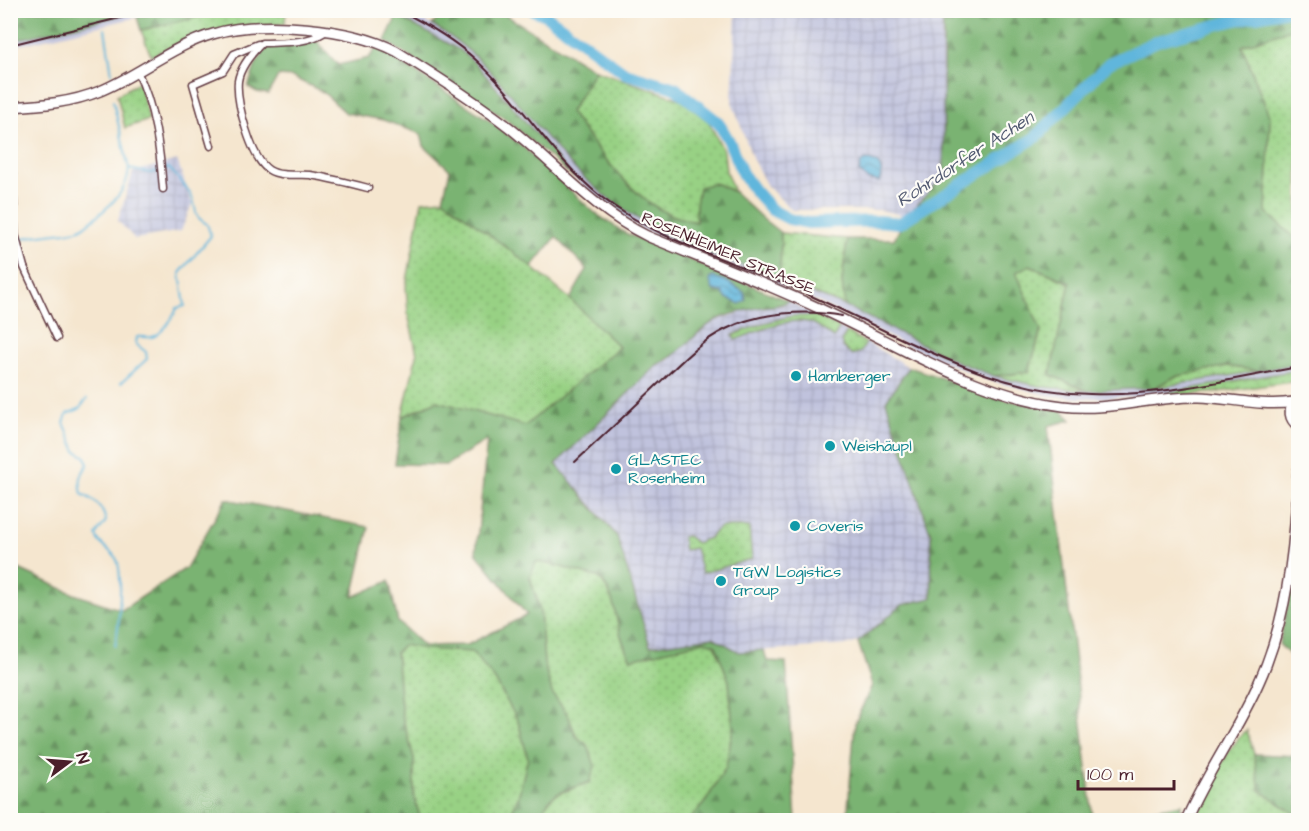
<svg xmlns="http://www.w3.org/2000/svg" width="1309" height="831" viewBox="0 0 1309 831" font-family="'Architects Daughter',sans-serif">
<defs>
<pattern id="industrial-grid" width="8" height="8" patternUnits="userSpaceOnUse" patternTransform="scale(1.5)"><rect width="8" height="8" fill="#c0c2dd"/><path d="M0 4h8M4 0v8" fill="none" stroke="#a6a6be"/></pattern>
<pattern id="grass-dots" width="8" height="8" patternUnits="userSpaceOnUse" patternTransform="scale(1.5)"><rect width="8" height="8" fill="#98d184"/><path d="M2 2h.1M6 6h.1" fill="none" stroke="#84b372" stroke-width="1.8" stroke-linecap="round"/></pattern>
<pattern id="forest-firs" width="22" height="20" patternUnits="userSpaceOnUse" patternTransform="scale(1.5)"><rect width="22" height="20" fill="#7ab372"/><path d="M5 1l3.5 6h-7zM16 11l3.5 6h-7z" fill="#66915e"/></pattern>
<pattern id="water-waves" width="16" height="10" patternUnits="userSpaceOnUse" patternTransform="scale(1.5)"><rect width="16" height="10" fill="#60b6dc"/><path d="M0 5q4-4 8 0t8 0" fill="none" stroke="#5193b3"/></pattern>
</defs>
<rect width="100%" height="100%" fill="#fdfcf7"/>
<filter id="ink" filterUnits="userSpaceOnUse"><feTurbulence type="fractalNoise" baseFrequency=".0167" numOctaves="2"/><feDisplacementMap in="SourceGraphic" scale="12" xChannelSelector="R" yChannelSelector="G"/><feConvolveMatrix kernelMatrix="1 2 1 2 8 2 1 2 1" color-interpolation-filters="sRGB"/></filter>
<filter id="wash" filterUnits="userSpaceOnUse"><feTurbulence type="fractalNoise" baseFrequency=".008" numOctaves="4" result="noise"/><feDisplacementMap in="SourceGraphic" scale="24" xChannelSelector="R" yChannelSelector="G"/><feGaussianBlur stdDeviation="1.35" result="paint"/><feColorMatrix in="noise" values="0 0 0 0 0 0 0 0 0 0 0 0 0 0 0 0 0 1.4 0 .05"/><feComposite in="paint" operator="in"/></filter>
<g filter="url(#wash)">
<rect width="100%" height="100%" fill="#f5e6cf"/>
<g fill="url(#industrial-grid)">
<polygon points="736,11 893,11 893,13 942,23 944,175 907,216 879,210 792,210 767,186 753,160 732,102"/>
<polygon points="177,160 192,204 181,231 135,239 118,221 133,172"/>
<polygon points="789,301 841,328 909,367 886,401 931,535 932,599 902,605 858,642 848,645 739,652 713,637 650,646 617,536 601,516 556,464 658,364 669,360 689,340 714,321 752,309 782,305"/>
</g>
<g fill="#c0c2dd">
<polygon points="140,11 163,11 11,47 10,42"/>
<polygon points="386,11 404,11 443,31 464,46 495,74 553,145 602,194 646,224 674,237 845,306 958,362 994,376 1022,383 1068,390 1088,391 1154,388 1298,363 1298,370 1143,397 1079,398 1048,395 987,380 912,348 806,296 643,230 624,218 574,178 490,79 460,50"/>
</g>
<g fill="url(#grass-dots)" stroke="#717858" stroke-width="1.5">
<polygon points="225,11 286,11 285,23 192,37 151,56 141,30"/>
<polygon points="1290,29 1298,31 1298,245 1296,239 1266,212 1270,118 1242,45"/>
<path d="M595,70L680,99L709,122L724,152L726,171L734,192L715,183L696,204V222C688,220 678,218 670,214C631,199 594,144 570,112Z"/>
<polygon points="139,82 149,120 125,128 117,95"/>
<polygon points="443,199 532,267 570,299 619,347 525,426 437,401 402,417 417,354 408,314 406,286 422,201"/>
<polygon points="781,233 847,239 842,282 845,306 780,280"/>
<polygon points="1029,265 1070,283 1050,375 1088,391 1043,387 994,376 1029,372 1041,331 1016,272"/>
<path d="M792,316H817L839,328L834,338C828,334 821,327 814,324C790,314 758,332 735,340L733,335L764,323Z"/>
<polygon points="847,332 866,343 861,352 852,355 843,347 841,341"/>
<polygon points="1227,366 1259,371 1154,388 1174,377"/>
<polygon points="1298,370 1298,381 1211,393 1143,397"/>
<polygon points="720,527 749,527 752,559 702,573 695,548 684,550 682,537 687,536 696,543 709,538"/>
<path d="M535,562C558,563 577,574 599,577C602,582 607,588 610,594C618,615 618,638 631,659L704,641L715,644L729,681L733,728L726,767L706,801L690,820H538C546,802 550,794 570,790L588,746L576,736L568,715L552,693L544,663L540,611L530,577Z"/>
<polygon points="403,645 472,652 495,680 518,721 528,758 518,798 508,820 421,820 414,797 414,758 402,716 396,652"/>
<path d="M1247,730L1254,754L1260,790L1298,816V820H1195C1207,792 1224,750 1247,730Z"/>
</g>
<g fill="url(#forest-firs)" stroke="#62694e" stroke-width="1.5">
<polygon points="163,10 225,10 225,11 141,30 137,17"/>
<polygon points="10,11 11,10 140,11 11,41"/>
<path d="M446,11H502L507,16L595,70L570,112C593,144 631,198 669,214C678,218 687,220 696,222V204L699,187L715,183L734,192L763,219L781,233L780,280C736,262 686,247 645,223C620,209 597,190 576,170C527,122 494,59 432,25Z"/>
<polygon points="943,11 1298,11 1298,31 1290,29 1242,46 1270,118 1266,212 1296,239 1298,245 1298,311 1291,323 1298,341 1298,363 1259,371 1227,366 1174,377 1154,388 1088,391 1050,375 1070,283 1030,265 1016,272 1041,330 1029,372 994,376 958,362 845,306 842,282 847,239 894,239 907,216 944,175"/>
<polygon points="397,16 460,50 475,63 574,178 503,117 385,41"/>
<path d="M314,38L338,65L369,58L377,47L486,118L522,146L595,213L625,233L789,301C780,306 772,306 762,307C747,310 726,314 713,322C693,334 679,356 658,364L556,464L617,536L650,646L713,637L739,652L764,650L767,661L786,662L796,820H690L706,801L726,767L733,728L729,681L715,644L704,641L631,659C618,638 618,615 610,594C608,588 603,582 599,577C577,574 558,563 536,562L530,577L540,611L544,663L552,693L568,715L576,736L588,746L595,766L590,782C560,794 552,788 538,820H508L518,798L528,758L518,721L495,680L472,652L425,649L403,645L396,652L402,716L414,758V797L421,820H12L10,565L74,594L122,610L186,568L226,499L369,527L353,597L389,581L398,622L424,646L467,645L527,615L476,553L487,440L446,465L395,464L402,417L437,401L525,426L619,347L570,299L587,269L556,237L532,267L443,199L450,170L424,146L421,134L383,120L346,113L323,92L292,77L278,76L268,94L257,92L248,87L256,64L268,46L295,45Z"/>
<polygon points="909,367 1007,400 1063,411 1071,420 1048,426 1093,820 847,820 855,723 872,685 858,642 902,605 932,598 931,535 886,401"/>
<polygon points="1298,589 1298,663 1279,644 1290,593"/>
<polygon points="1254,754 1298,756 1298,816 1260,790"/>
<polygon points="1182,804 1177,820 1096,820"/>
</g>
<g fill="url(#water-waves)" stroke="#556a84" stroke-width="1.5">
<path d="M865,160C879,160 885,169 879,182L867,179L859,172L861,163Z"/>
<polygon points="713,277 726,281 744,292 746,300 740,304 726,298 722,292 713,290 709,279"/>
</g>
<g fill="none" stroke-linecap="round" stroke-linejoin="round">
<g stroke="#60b6dc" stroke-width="2">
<polyline points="105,29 112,74"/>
<path d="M21,239C39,233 58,234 77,230C84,228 90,222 96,217C112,204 127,191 129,169L113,101"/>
<polyline points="10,243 11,243"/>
<path d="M121,383L147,359L146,352L136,344L137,337C142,336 147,338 152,337C162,335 174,316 177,308L185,306L180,273L211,236L207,224C192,215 198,214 193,200C190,189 177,177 169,168L150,173L129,169"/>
<path d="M87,399L79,409L67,414L64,423L76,451L86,457L88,465C80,474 79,482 82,494C96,501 102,506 106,521L96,535C99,547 112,549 117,560C123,575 119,629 115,646"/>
</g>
<polyline stroke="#60b6dc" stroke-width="12" points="533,10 544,14 625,73 675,88 718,122 729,141 742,173 754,190 772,210 789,219 808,223 879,221 900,223 1036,137 1109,63 1157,41 1235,20 1288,10"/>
</g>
</g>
<g filter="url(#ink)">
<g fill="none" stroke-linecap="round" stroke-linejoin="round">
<defs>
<g id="street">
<path d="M325,32C306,44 284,42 262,43C252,53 240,67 238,81C236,102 251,159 269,170C280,177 298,174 310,175C329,178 349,183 368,188"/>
<path d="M137,71C155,107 160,150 163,189"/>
<polyline points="10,110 15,234 24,267 57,338"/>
<polyline points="211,146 193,84 223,71 234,54 258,44"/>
</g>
<g id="secondary">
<path d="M10,107C41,105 71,103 100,91C139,75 172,46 213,34C262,19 352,28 396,51C435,75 474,100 510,128C556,165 593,209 647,236C707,261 768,284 827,312C904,348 976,395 1063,406C1108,412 1153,396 1199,397C1230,398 1262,407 1294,402"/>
<path d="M1296,401C1287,409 1289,419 1298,426"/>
<path d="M1186,820C1207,772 1238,730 1259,682C1287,621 1296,538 1298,471"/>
</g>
</defs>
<use href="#street" stroke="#643d44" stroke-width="9"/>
<use href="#secondary" stroke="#643d44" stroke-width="12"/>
<use href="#street" stroke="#fff" stroke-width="6"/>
<use href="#secondary" stroke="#fff" stroke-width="9"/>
<g stroke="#4a1f2b" stroke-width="2">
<path d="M399,10C427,24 453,39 476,60C521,101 552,157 600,196C655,239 722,257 784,284C819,299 853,315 887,332C954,364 1015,392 1090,394C1160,397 1231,379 1298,367"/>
<polyline points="10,45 152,10"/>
<path d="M575,462C603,436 631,410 658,384C679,364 699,342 726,329C759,312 806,309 842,316"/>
</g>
</g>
</g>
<g fill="#0f9aa8" stroke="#fdfcf7" stroke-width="2">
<circle cx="796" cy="376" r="6"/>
<circle cx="830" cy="446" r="6"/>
<circle cx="616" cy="469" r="6"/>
<circle cx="795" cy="526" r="6"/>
<circle cx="721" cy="581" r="6"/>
</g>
<g text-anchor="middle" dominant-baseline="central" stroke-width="4.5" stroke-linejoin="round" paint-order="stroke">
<g font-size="16" fill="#4a1f2b" stroke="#fdfcf7">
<text transform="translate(728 253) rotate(23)">ROSENHEIMER STRASSE</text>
</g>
<g font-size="16" fill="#0d838f" stroke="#fdfcf7" text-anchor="start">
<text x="808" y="376">Hamberger</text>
<text x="842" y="446">Weishäupl</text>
<text x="628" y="460">GLASTEC<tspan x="628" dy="18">Rosenheim</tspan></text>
<text x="807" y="526">Coveris</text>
<text x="733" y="572">TGW Logistics<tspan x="733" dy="18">Group</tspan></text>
</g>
<g font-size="18" font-style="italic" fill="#535b72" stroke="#fdfcf7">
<text transform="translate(965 159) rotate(-33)">Rohrdorfer Achen</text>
</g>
</g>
<rect width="1309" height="831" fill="none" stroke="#fdfcf7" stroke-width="36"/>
<g transform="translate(69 762) rotate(74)" stroke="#fdfcf7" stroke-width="4.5" paint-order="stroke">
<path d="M0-4.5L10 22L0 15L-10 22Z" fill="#4a1f2b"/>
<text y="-9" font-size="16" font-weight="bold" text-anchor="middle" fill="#4a1f2b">N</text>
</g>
<path d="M1078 780v9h96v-9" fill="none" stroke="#4a1f2b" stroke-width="3"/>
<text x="1087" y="780" font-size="18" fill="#4a1f2b" stroke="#fdfcf7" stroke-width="4.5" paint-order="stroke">100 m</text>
</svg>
